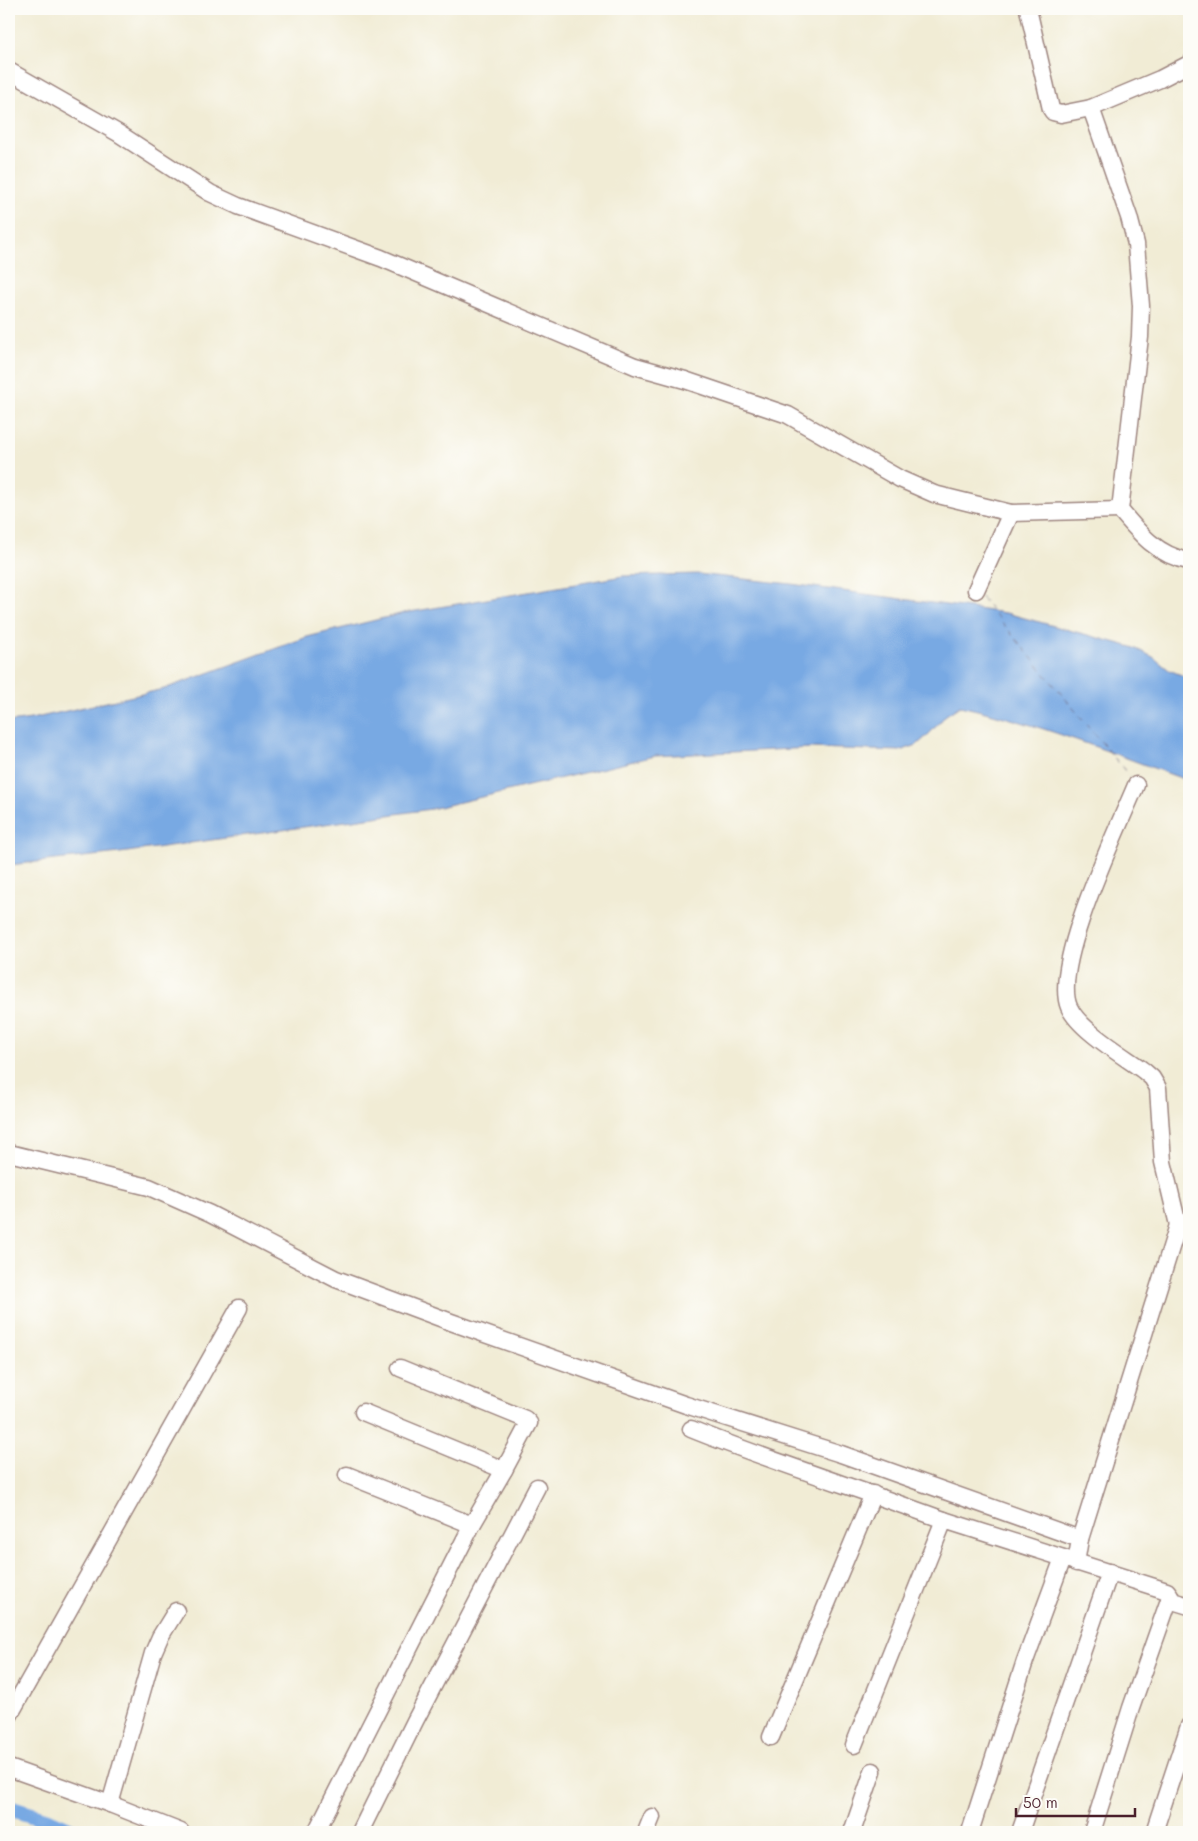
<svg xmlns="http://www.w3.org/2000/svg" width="1198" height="1841" viewBox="0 0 1198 1841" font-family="Mali,sans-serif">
<rect width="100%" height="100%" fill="#fdfcf7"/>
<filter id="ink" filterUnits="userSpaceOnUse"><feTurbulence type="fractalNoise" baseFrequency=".02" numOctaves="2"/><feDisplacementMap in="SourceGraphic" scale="10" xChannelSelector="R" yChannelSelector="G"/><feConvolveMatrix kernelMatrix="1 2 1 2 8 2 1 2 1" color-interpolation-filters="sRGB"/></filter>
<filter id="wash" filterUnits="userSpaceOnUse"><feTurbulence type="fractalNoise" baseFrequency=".0096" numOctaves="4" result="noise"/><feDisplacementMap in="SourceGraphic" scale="20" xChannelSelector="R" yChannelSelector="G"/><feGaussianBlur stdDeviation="1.12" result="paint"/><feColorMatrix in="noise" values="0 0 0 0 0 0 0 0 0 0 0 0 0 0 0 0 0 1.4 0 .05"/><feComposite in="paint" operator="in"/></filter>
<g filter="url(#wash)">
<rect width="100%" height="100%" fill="#f1ecd5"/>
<path fill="#78a9e3" stroke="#616487" d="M697,574L791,584L1006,613L1132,647L1153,657L1169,670L1189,678V781C1114,754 1038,723 960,706L946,715L930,733L917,745L900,751L811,748L655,756L431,809L120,853L9,865V722L31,719L164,689L307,637L404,613L623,576Z"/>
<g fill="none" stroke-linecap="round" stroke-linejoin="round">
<polyline stroke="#78a9e3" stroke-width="16" points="9,1808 51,1821 76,1832"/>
<polyline stroke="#5c5675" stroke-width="1" stroke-dasharray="6 5" stroke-linecap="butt" points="981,597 1132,779"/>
</g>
</g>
<g filter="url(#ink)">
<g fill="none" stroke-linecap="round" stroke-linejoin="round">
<defs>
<g id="minor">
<path d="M1028,9L1051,109L1053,112L1061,114L1091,108L1129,217L1136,244L1141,306L1140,337L1120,510C1139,533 1158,556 1189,561"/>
<polyline points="9,71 118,133 210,193 238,206 381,258 635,366 685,380 788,415 900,479 934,494 1011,513 1120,510"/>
<polyline points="1091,108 1160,79 1189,64"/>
<polyline points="976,590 1011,513"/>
<path d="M1136,785C1118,829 1051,965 1069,1007C1079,1030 1124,1056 1144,1071L1152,1078L1158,1088L1163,1162L1178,1225"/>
<polyline points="9,1153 149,1187 210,1214 336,1279 451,1322 686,1405 841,1454 1080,1539 1076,1563"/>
<polyline points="363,1412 504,1470"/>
<path d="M691,1429C775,1463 860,1489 944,1520"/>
<polyline points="347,1475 472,1525"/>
<polyline points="1080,1539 1178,1225 1189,1227"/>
<polyline points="1169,1600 1189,1606"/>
<polyline points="9,1716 239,1308"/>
<polyline points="771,1737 873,1494"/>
<polyline points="854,1745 944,1520 1167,1591 1170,1595 1169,1600 1131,1708 1092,1832"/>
<polyline points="9,1768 110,1804 181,1832"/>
<polyline points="110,1804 153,1653 160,1637 176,1611"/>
<polyline points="316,1832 472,1525 504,1470 529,1423 525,1419 400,1368"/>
<polyline points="360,1832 415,1721 537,1487"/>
<polyline points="646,1832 652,1817"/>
<polyline points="852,1832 873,1771"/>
<polyline points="970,1832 1025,1661 1063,1558"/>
<polyline points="1020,1832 1110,1572"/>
<polyline points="1154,1832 1189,1726"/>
</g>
</defs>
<use href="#minor" stroke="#9e8680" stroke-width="19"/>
<use href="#minor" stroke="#fff" stroke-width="16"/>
</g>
</g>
<rect width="1198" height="1841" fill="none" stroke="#fdfcf7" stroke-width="30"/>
<path d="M1016 1808v8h119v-8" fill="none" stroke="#4a1f2b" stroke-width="2.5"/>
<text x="1023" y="1808" font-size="15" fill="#4a1f2b" stroke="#fdfcf7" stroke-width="4" paint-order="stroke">50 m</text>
</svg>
